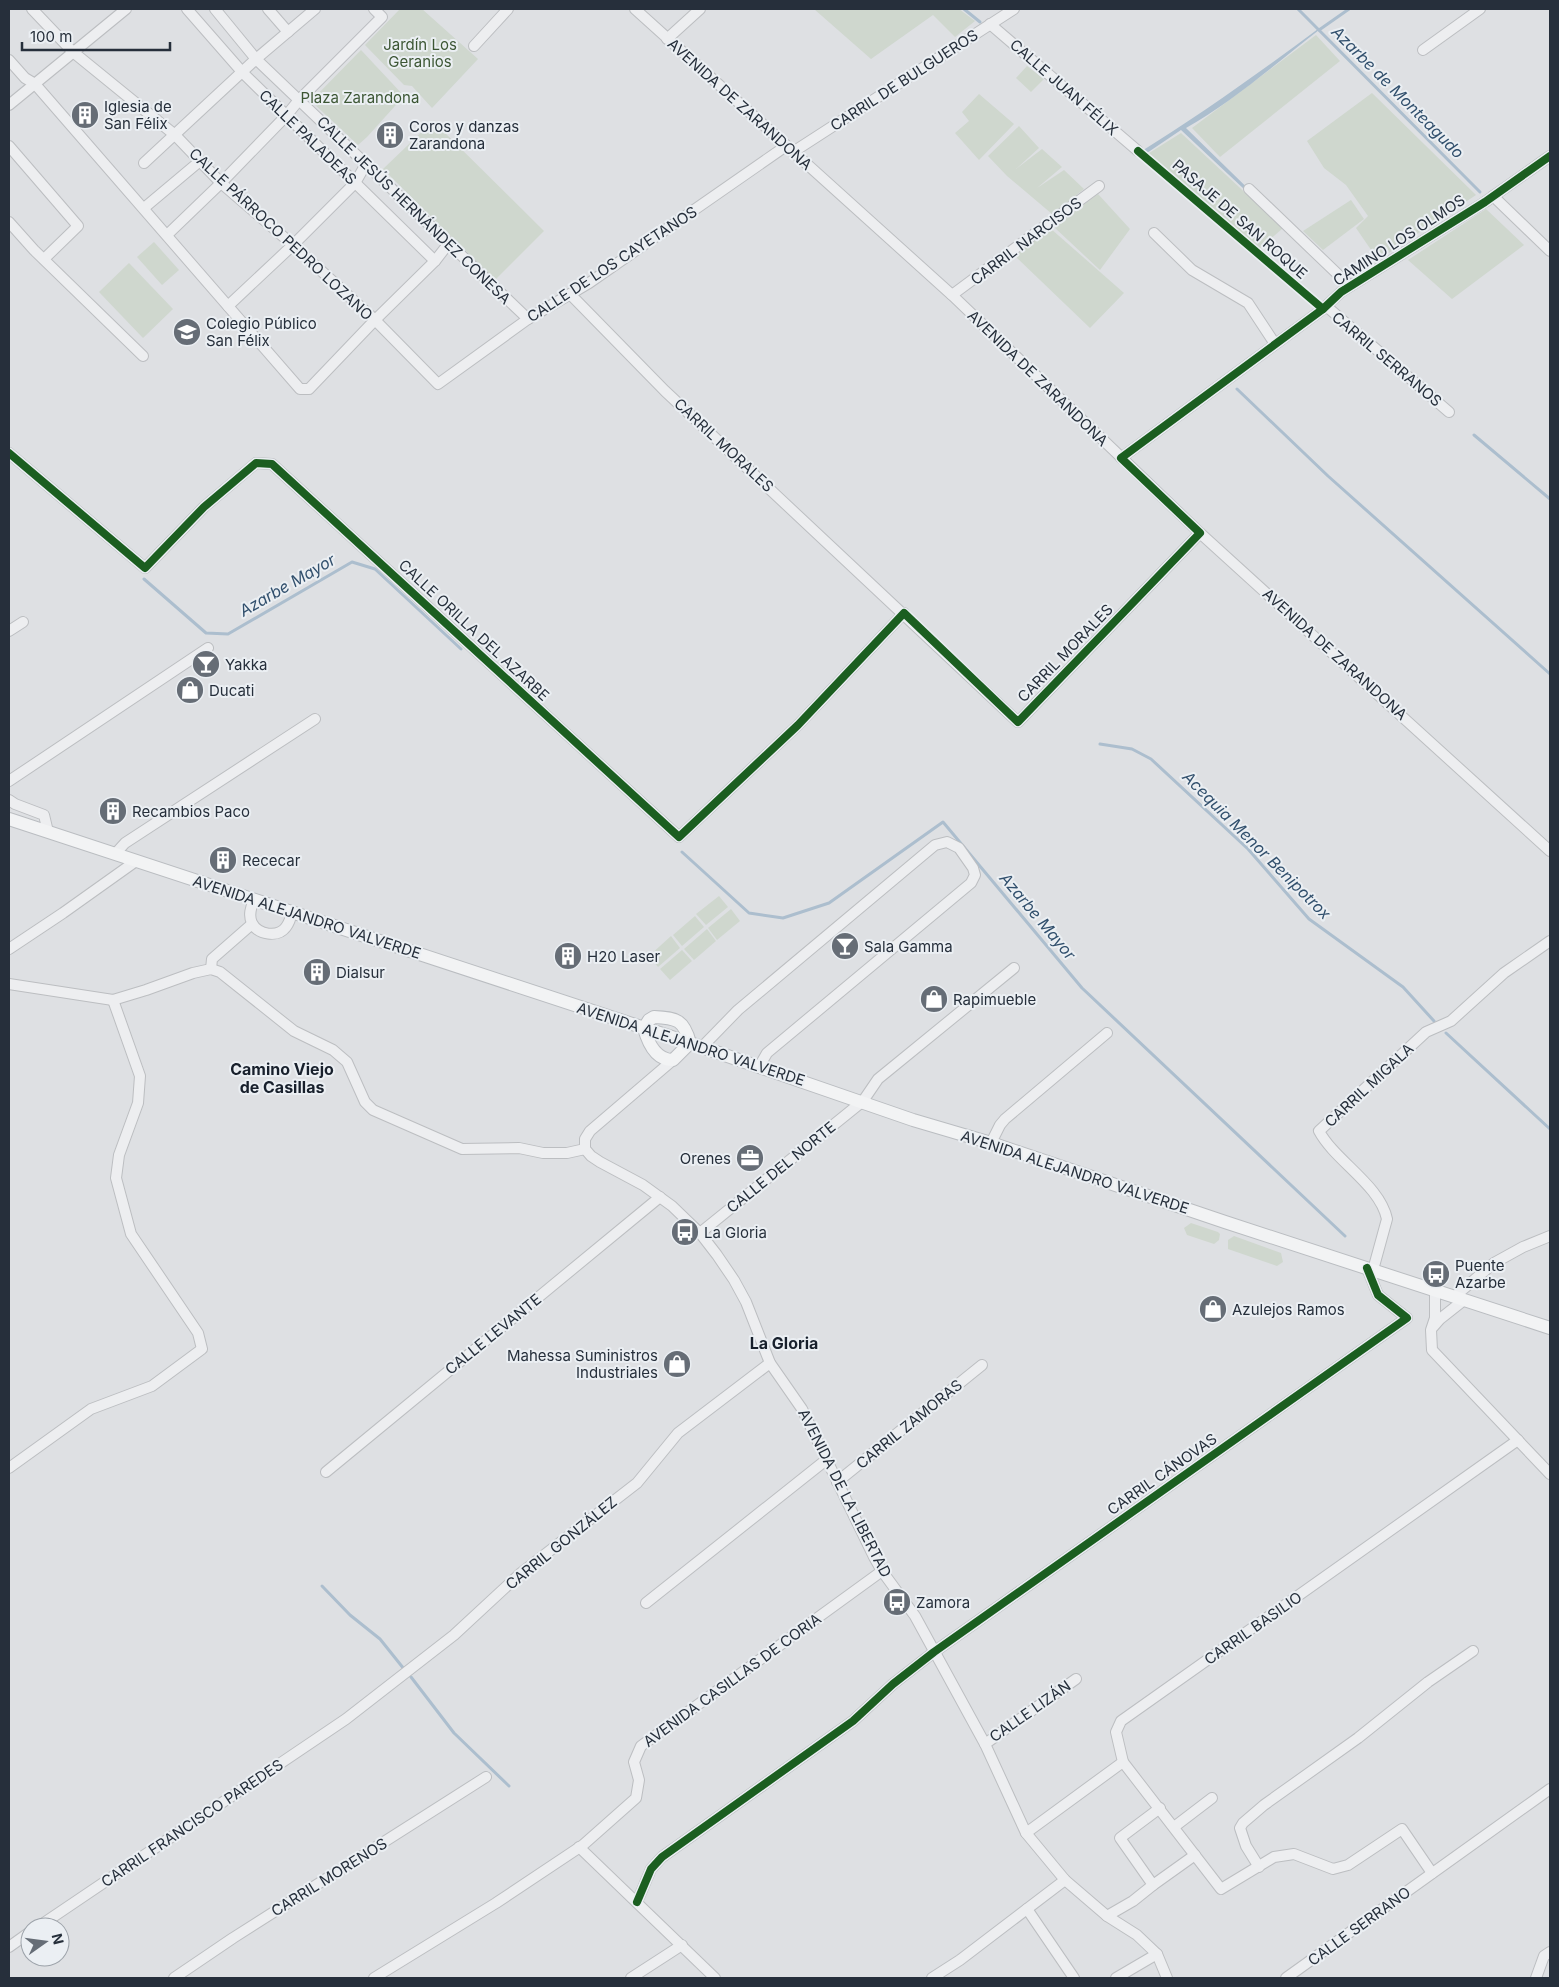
<svg xmlns="http://www.w3.org/2000/svg" width="1559" height="1987" viewBox="0 0 1559 1987" font-family="Inter,sans-serif">
<rect width="100%" height="100%" fill="#dee0e3"/>
<g fill="#cfd7ce">
<polygon points="400,9 422,9 478,59 432,108 412,86 404,85 365,45"/>
<polygon points="814,9 959,9 975,21 955,37 933,15 871,59"/>
<polygon points="1316,35 1340,61 1220,157 1192,128"/>
<polygon points="361,50 404,96 367,137 358,145 311,101"/>
<polygon points="1027,66 1044,79 1031,92 1016,78"/>
<polygon points="1372,93 1476,195 1378,260 1356,228 1368,216 1346,185 1324,168 1307,141"/>
<polygon points="979,94 1014,124 979,160 955,133 969,121 962,112"/>
<polygon points="433,121 544,231 495,280 383,169"/>
<polygon points="1019,126 1039,148 1016,169 1042,149 1062,167 1037,188 1064,170 1084,189 1052,214 1007,176 988,156"/>
<polygon points="1181,133 1283,228 1259,249 1146,155"/>
<polygon points="1098,194 1130,229 1100,270 1054,227"/>
<polygon points="1351,200 1364,219 1323,250 1303,231"/>
<polygon points="1486,209 1524,245 1452,299 1408,260"/>
<polygon points="1050,228 1124,293 1090,328 1014,255"/>
<polygon points="154,242 179,270 162,285 137,257"/>
<polygon points="129,263 173,309 143,338 99,292"/>
<polygon points="719,896 728,907 706,925 696,914"/>
<polygon points="731,909 740,921 717,940 708,928"/>
<polygon points="695,916 704,927 682,946 673,935"/>
<polygon points="707,929 716,941 694,960 684,949"/>
<polygon points="671,936 680,948 658,967 649,956"/>
<polygon points="682,950 692,961 670,980 660,969"/>
<polygon points="1191,1223 1218,1232 1220,1234 1219,1240 1214,1244 1187,1235 1184,1228"/>
<polygon points="1234,1236 1281,1253 1283,1262 1277,1266 1228,1249 1228,1240"/>
</g>
<path fill="#acbece" d="M1318,29L1319,30C1278,62 1231,103 1186,128L1277,217L1276,219L1181,130L1141,157L1137,154C1200,115 1259,73 1318,29Z"/>
<g fill="none" stroke-linecap="round" stroke-linejoin="round">
<g stroke="#acbece" stroke-width="3">
<polyline points="964,9 980,22"/>
<polyline points="1298,9 1480,192"/>
<polyline points="1319,30 1349,9"/>
<polyline points="1237,389 1328,476 1550,674"/>
<polyline points="1474,435 1550,499"/>
<polyline points="144,579 206,633 228,634 352,562 375,569 461,649"/>
<polyline points="1100,744 1132,749 1151,759 1248,849 1309,919 1403,987 1434,1021"/>
<polyline points="682,852 749,913 783,918 829,903 943,822 1082,988 1345,1236"/>
<polyline points="1446,1033 1550,1129"/>
<polyline points="322,1586 350,1615 380,1639 404,1669"/>
<polyline points="411,1677 454,1733 509,1786"/>
</g>
<defs>
<g id="minor">
<polyline points="32,9 73,52 175,135 221,183 293,245 375,320 438,384 528,319 589,283 786,146"/>
<polyline points="187,9 243,73 435,261"/>
<polyline points="215,9 256,59 528,319"/>
<polyline points="268,9 288,32"/>
<polyline points="635,9 952,295 1200,533 1550,851"/>
<polyline points="990,24 1138,151"/>
<polyline points="667,39 700,9"/>
<polyline points="474,46 508,9"/>
<polyline points="1423,50 1480,9"/>
<polyline points="9,60 25,78 35,84 300,389 309,389 375,320 435,261 449,243"/>
<polyline points="9,105 126,9"/>
<polyline points="9,146 78,226 44,259"/>
<polyline points="793,152 1014,9"/>
<polyline points="144,163 256,59 315,9"/>
<polyline points="1249,189 1350,286"/>
<polyline points="1493,196 1550,251"/>
<polyline points="144,208 200,161"/>
<polyline points="9,222 34,250 143,356"/>
<polyline points="1154,233 1192,270 1248,303 1275,344"/>
<polyline points="167,235 221,183 286,116 299,100 382,17 374,9"/>
<polyline points="570,294 665,391 1018,722 1200,533"/>
<polyline points="952,295 1099,186"/>
<polyline points="228,306 293,245 355,183 366,164"/>
<polyline points="1326,306 1449,412"/>
<polyline points="9,453 145,568 204,507 256,463 272,464 679,837 798,725 904,613"/>
<polyline points="1121,458 1323,309 1341,292 1485,202 1550,156"/>
<polyline points="9,631 23,622"/>
<polyline points="9,781 208,648"/>
<polyline points="9,800 15,804 44,815 48,832"/>
<polyline points="115,854 125,843 315,719"/>
<path d="M254,900C251,907 248,915 252,923C258,935 278,938 286,927C289,923 291,917 292,912"/>
<polyline points="9,949 63,913 136,861"/>
<polyline points="211,969 212,959 252,924"/>
<polyline points="9,984 113,1000 146,990 193,973 211,969 220,972 294,1031 333,1050 347,1062 365,1102 373,1110 462,1149 519,1148 543,1153 567,1153 585,1149"/>
<polyline points="702,1047 738,1010 935,845 947,842 959,848 973,868 975,875 971,883 767,1053 759,1067"/>
<polyline points="991,1143 1000,1125 1005,1119 1107,1033"/>
<polyline points="585,1149 591,1156 600,1162 643,1185 672,1206 700,1233 717,1255 734,1280 746,1302 770,1363 802,1409 874,1557 882,1571 915,1616 985,1744 1026,1833 1065,1880 1107,1916 1137,1935 1157,1954 1167,1978"/>
<polyline points="585,1149 585,1139 590,1131 673,1060"/>
<polyline points="700,1233 863,1101 878,1079 1014,968"/>
<path d="M1373,1270L1387,1219C1380,1185 1335,1161 1319,1131L1426,1032L1451,1021L1504,973L1550,941"/>
<polyline points="1435,1291 1435,1318 1431,1330 1432,1350 1550,1474"/>
<polyline points="1454,1297 1494,1263 1523,1247 1550,1236"/>
<polyline points="1433,1327 1440,1319 1464,1300"/>
<polyline points="9,1468 91,1409 152,1386 202,1349 198,1333 131,1234 116,1178 119,1155 138,1103 140,1076 113,1000"/>
<polyline points="326,1472 660,1197"/>
<polyline points="837,1482 982,1365"/>
<polyline points="646,1603 826,1460"/>
<polyline points="985,1744 1076,1679"/>
<polyline points="1123,1762 1221,1889 1274,1857 1294,1854 1333,1869 1348,1865 1402,1829 1432,1873"/>
<polyline points="1174,1827 1212,1798"/>
<polyline points="1026,1833 1123,1762 1116,1732 1121,1721 1518,1440"/>
<polyline points="579,1847 715,1978"/>
<polyline points="1259,1867 1246,1846 1240,1828 1243,1823 1264,1805 1358,1738 1428,1682 1473,1651"/>
<polyline points="1153,1885 1195,1855"/>
<polyline points="637,1902 651,1869 662,1857 853,1721 893,1684 934,1652 1407,1318 1378,1295 1367,1268"/>
<polyline points="1027,1909 1074,1978"/>
<polyline points="1107,1916 1133,1901 1153,1885 1120,1838 1160,1808"/>
<polyline points="38,1927 346,1719 454,1635 521,1573 637,1483 678,1433 770,1363"/>
<polyline points="9,1947 30,1932"/>
<polyline points="174,1978 233,1938 486,1777"/>
<polyline points="374,1978 496,1903 583,1845 636,1798 639,1780 634,1762 641,1746 882,1571"/>
<polyline points="631,1978 682,1945"/>
<polyline points="932,1978 960,1960 1065,1880"/>
<polyline points="1116,1978 1157,1954"/>
<polyline points="1286,1978 1550,1789"/>
<polyline points="1536,1978 1544,1956 1550,1952"/>
</g>
<g id="major">
<polyline points="9,819 690,1043 913,1120 991,1143 1225,1222 1550,1328"/>
<path d="M654,1017C677,1018 684,1020 690,1043L673,1060C656,1060 648,1043 644,1028L649,1020Z"/>
</g>
</defs>
<use href="#minor" stroke="#bcbec1" stroke-width="12"/>
<use href="#major" stroke="#babdc1" stroke-width="14"/>
<use href="#minor" stroke="#edeef0" stroke-width="10"/>
<use href="#major" stroke="#f2f3f4" stroke-width="12"/>
<defs>
<g id="cycleway">
<polyline points="1138,151 1323,309"/>
<polyline points="9,453 145,568 204,507 256,463 272,464 679,837 798,725 904,613 1018,722 1200,533 1121,458 1323,309 1341,292 1485,202 1550,156"/>
<polyline points="637,1902 651,1869 662,1857 853,1721 893,1684 934,1652 1407,1318 1378,1295 1367,1268"/>
</g>
</defs>
<use href="#cycleway" stroke="#ebeff3" stroke-width="11"/>
<use href="#cycleway" stroke="#1b5e20" stroke-width="8"/>
</g>
<defs>
<symbol id="building-disc" viewBox="-11 -11 22 22"><circle r="9.5" fill="#666d76" stroke="#ebeff3"/><path d="M-4-6H4V6H1V3H-1V6H-4ZM-2.5-4.3h1.7v1.8h-1.7ZM.8-4.3h1.7v1.8H.8ZM-2.5-1h1.7V.8h-1.7ZM.8-1h1.7V.8H.8Z" fill="#fff"/></symbol>
<symbol id="school-disc" viewBox="-11 -11 22 22"><circle r="9.5" fill="#666d76" stroke="#ebeff3"/><path d="M0-5L7-2L0 1L-7-2ZM-4 1L0 2.5L4 1V4Q0 6-4 4Z" fill="#fff"/></symbol>
<symbol id="bar-disc" viewBox="-11 -11 22 22"><circle r="9.5" fill="#666d76" stroke="#ebeff3"/><path d="M-6-5H6L.8 .8V4.5H3.5V6h-7V4.5H-.8V.8Z" fill="#fff"/></symbol>
<symbol id="shop-disc" viewBox="-11 -11 22 22"><circle r="9.5" fill="#666d76" stroke="#ebeff3"/><path d="M-5-2.5h2.3a2.7 3.5 0 0 1 5.4 0H5L5.5 6h-11ZM-1.5-2.5h3a1.5 2.3 0 0 0-3 0Z" fill="#fff"/></symbol>
<symbol id="office-disc" viewBox="-11 -11 22 22"><circle r="9.5" fill="#666d76" stroke="#ebeff3"/><path d="M-6-3h4V-5.5h4V-3h4V5H-6ZM-1-4.5V-3h2v-1.5ZM-6 0V1H6V0Z" fill="#fff"/></symbol>
<symbol id="bus-disc" viewBox="-11 -11 22 22"><circle r="9.5" fill="#666d76" stroke="#ebeff3"/><path d="M-5-6H5V4H4V6H2V4H-2V6H-4V4H-5ZM-3.5-4V0h7V-4ZM-3.5 1.2v1.5H-2V1.2ZM2 1.2v1.5H3.5V1.2Z" fill="#fff"/></symbol>
</defs>
<g fill-rule="evenodd">
<use href="#building-disc" x="69" y="99" width="32" height="32"/>
<use href="#building-disc" x="374" y="119" width="32" height="32"/>
<use href="#school-disc" x="171" y="316" width="32" height="32"/>
<use href="#bar-disc" x="190" y="648" width="32" height="32"/>
<use href="#shop-disc" x="174" y="674" width="32" height="32"/>
<use href="#building-disc" x="97" y="795" width="32" height="32"/>
<use href="#building-disc" x="207" y="844" width="32" height="32"/>
<use href="#bar-disc" x="829" y="930" width="32" height="32"/>
<use href="#building-disc" x="552" y="940" width="32" height="32"/>
<use href="#building-disc" x="301" y="956" width="32" height="32"/>
<use href="#shop-disc" x="918" y="983" width="32" height="32"/>
<use href="#office-disc" x="734" y="1142" width="32" height="32"/>
<use href="#bus-disc" x="669" y="1216" width="32" height="32"/>
<use href="#bus-disc" x="1420" y="1258" width="32" height="32"/>
<use href="#shop-disc" x="1197" y="1293" width="32" height="32"/>
<use href="#shop-disc" x="661" y="1348" width="32" height="32"/>
<use href="#bus-disc" x="881" y="1586" width="32" height="32"/>
</g>
<g text-anchor="middle" dominant-baseline="central" stroke-width="4" stroke-linejoin="round" paint-order="stroke">
<g font-size="15" fill="#3c5634" stroke="#ebeff3">
<text x="420" y="44">Jardín Los<tspan x="420" dy="17">Geranios</tspan></text>
<text x="360" y="97">Plaza Zarandona</text>
</g>
<g font-size="15" fill="#262f3b" stroke="#ebeff3">
<text transform="translate(904 80) rotate(-33)">CARRIL DE BULGUEROS</text>
<text transform="translate(1064 87) rotate(41)">CALLE JUAN FÉLIX</text>
<text transform="translate(740 104) rotate(42)">AVENIDA DE ZARANDONA</text>
<text transform="translate(308 137) rotate(44)">CALLE PALADEAS</text>
<text transform="translate(414 210) rotate(44)">CALLE JESÚS HERNÁNDEZ CONESA</text>
<text transform="translate(1240 219) rotate(41)">PASAJE DE SAN ROQUE</text>
<text transform="translate(281 234) rotate(43)">CALLE PÁRROCO PEDRO LOZANO</text>
<text transform="translate(1399 240) rotate(-33)">CAMINO LOS OLMOS</text>
<text transform="translate(1026 241) rotate(-37)">CARRIL NARCISOS</text>
<text transform="translate(612 264) rotate(-33)">CALLE DE LOS CAYETANOS</text>
<text transform="translate(1387 359) rotate(40)">CARRIL SERRANOS</text>
<text transform="translate(1038 378) rotate(44)">AVENIDA DE ZARANDONA</text>
<text transform="translate(724 445) rotate(43)">CARRIL MORALES</text>
<text transform="translate(474 630) rotate(43)">CALLE ORILLA DEL AZARBE</text>
<text transform="translate(1065 653) rotate(-46)">CARRIL MORALES</text>
<text transform="translate(1335 654) rotate(42)">AVENIDA DE ZARANDONA</text>
<text transform="translate(307 917) rotate(18)">AVENIDA ALEJANDRO VALVERDE</text>
<text transform="translate(691 1044) rotate(18)">AVENIDA ALEJANDRO VALVERDE</text>
<text transform="translate(1369 1085) rotate(-43)">CARRIL MIGALA</text>
<text transform="translate(781 1167) rotate(-39)">CALLE DEL NORTE</text>
<text transform="translate(1075 1172) rotate(18)">AVENIDA ALEJANDRO VALVERDE</text>
<text transform="translate(493 1334) rotate(-39)">CALLE LEVANTE</text>
<text transform="translate(909 1424) rotate(-39)">CARRIL ZAMORAS</text>
<text transform="translate(1162 1474) rotate(-35)">CARRIL CÁNOVAS</text>
<text transform="translate(845 1493) rotate(63)">AVENIDA DE LA LIBERTAD</text>
<text transform="translate(561 1543) rotate(-39)">CARRIL GONZÁLEZ</text>
<text transform="translate(1253 1628) rotate(-35)">CARRIL BASILIO</text>
<text transform="translate(732 1680) rotate(-36)">AVENIDA CASILLAS DE CORIA</text>
<text transform="translate(1030 1711) rotate(-35)">CALLE LIZÁN</text>
<text transform="translate(192 1823) rotate(-34)">CARRIL FRANCISCO PAREDES</text>
<text transform="translate(329 1877) rotate(-32)">CARRIL MORENOS</text>
<text transform="translate(1359 1926) rotate(-36)">CALLE SERRANO</text>
</g>
<g font-size="15" fill="#262f3b" stroke="#ebeff3" text-anchor="start">
<text x="104" y="106">Iglesia de<tspan x="104" dy="17">San Félix</tspan></text>
<text x="409" y="126">Coros y danzas<tspan x="409" dy="17">Zarandona</tspan></text>
<text x="206" y="323">Colegio Público<tspan x="206" dy="17">San Félix</tspan></text>
<text x="225" y="664">Yakka</text>
<text x="209" y="690">Ducati</text>
<text x="132" y="811">Recambios Paco</text>
<text x="242" y="860">Rececar</text>
<text x="864" y="946">Sala Gamma</text>
<text x="587" y="956">H20 Laser</text>
<text x="336" y="972">Dialsur</text>
<text x="953" y="999">Rapimueble</text>
<text x="731" y="1158" text-anchor="end">Orenes</text>
<text x="704" y="1232">La Gloria</text>
<text x="1455" y="1265">Puente<tspan x="1455" dy="17">Azarbe</tspan></text>
<text x="1232" y="1309">Azulejos Ramos</text>
<text x="658" y="1355" text-anchor="end">Mahessa Suministros<tspan x="658" dy="17">Industriales</tspan></text>
<text x="916" y="1602">Zamora</text>
</g>
<g font-size="16" font-style="italic" fill="#32506d" stroke="#ebeff3">
<text transform="translate(1398 92) rotate(45)">Azarbe de Monteagudo</text>
<text transform="translate(287 585) rotate(-30)">Azarbe Mayor</text>
<text transform="translate(1257 845) rotate(45)">Acequia Menor Benipotrox</text>
<text transform="translate(1038 916) rotate(50)">Azarbe Mayor</text>
</g>
<g font-size="16" font-weight="bold" fill="#18202c" stroke="#ebeff3">
<text x="282" y="1069">Camino Viejo<tspan x="282" dy="18">de Casillas</tspan></text>
<text x="784" y="1343">La Gloria</text>
</g>
</g>
<rect width="1559" height="1987" fill="none" stroke="#262f3b" stroke-width="20"/>
<g transform="translate(45 1942) rotate(76)"><circle r="24" fill="#ebeff3" stroke="#9ca2a9"/>
<path d="M0-4L9 19L0 12L-9 19Z" fill="#666d76"/>
<text y="-8" font-size="14" font-weight="bold" text-anchor="middle" fill="#262f3b">N</text>
</g>
<path d="M22 42v8h148v-8" fill="none" stroke="#262f3b" stroke-width="2.5"/>
<text x="30" y="42" font-size="15" fill="#262f3b" stroke="#ebeff3" stroke-width="4" paint-order="stroke">100 m</text>
</svg>
